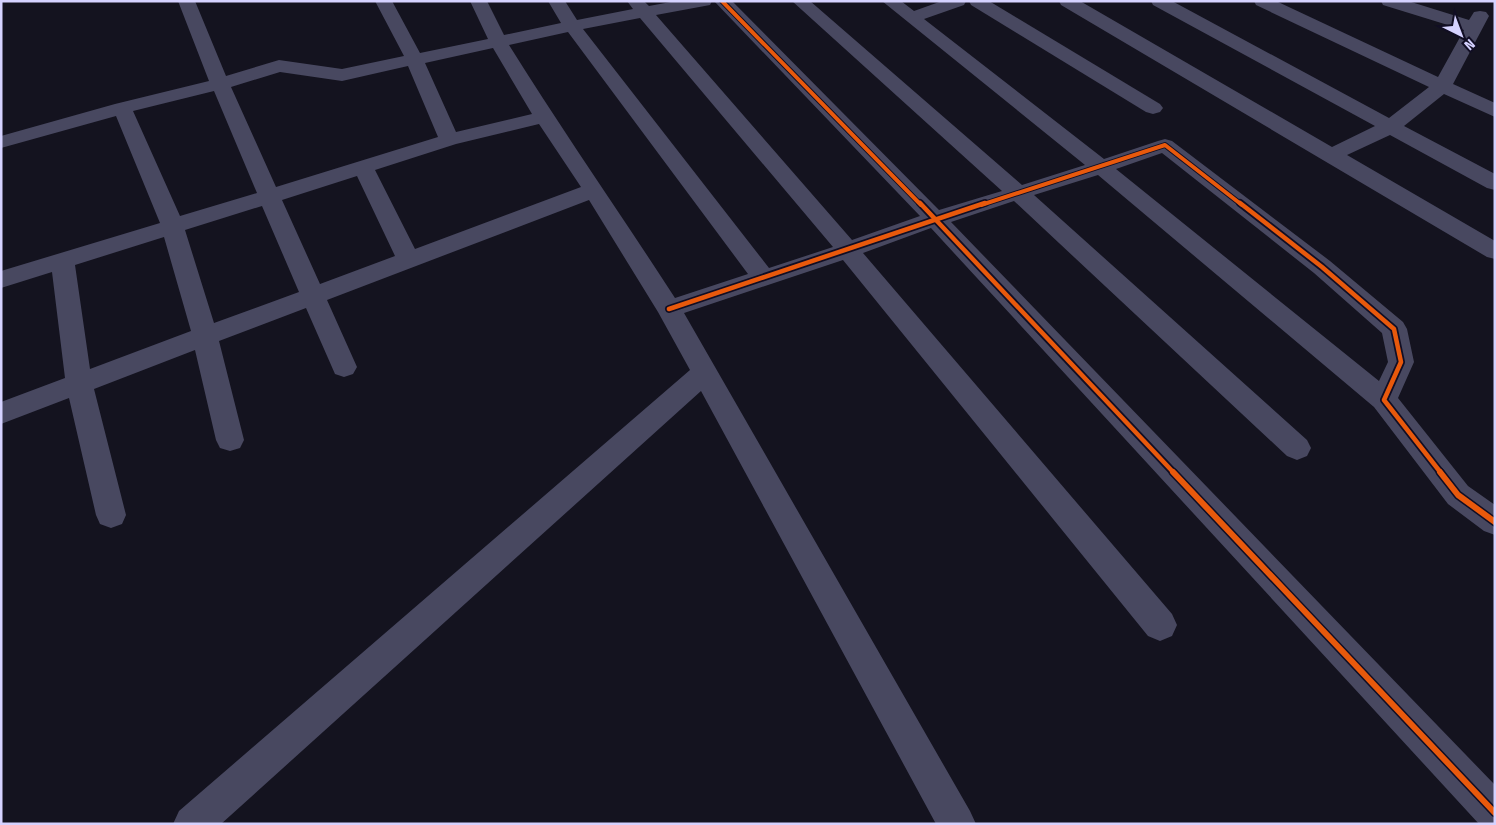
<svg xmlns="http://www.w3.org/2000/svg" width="1496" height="825" viewBox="0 0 1496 825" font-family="'Fira Sans Condensed',sans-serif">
<rect width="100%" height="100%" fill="#14131f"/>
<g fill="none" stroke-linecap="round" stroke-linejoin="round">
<g fill="#484860" fill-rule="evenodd">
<path d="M178,1H195L226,76L279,60L342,69L404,56L375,1H392L420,53L488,39L470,1H487L504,35L561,23L548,1H565L577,20L633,9L627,1H644L649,6L676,1H712L710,5L656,15L852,240L920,216L714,1H732L939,210L1002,191L792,1H810L1022,185L1085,165L882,1H901L914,11L942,1H966L964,5L924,19L1104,159L1158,141L1165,139L1172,141L1330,261L1403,322L1407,329L1414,362L1398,398L1468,486L1495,505V535L1484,531L1448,504L1374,407L1098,175L1034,195L1307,440L1311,448L1307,456L1297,460L1287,456L1014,201L951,222L1495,785V824H1479L931,228L863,253L1172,614L1177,625L1172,636L1160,641L1148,636L843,260L684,313L970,811L976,824H936L701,391L221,824H173L179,811L690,370L658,312L589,200L327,300L357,367L353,374L344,377L335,374L306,308L219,341L244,440L240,448L230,451L220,448L216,440L195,350L94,389L126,515L122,524L111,528L100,524L96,515L69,398L1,424V402L65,378L52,272L1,288V271L160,223L116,116L1,148V136L115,104L209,81ZM640,18L833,247L769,268L583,29ZM568,32L748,274L675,298C620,213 562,130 509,45ZM493,48L532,114L456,132L425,63ZM408,66L438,137L276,187L231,87L280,72L342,81ZM214,91L257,193L180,216L133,111ZM539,124L581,187L415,249L375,170L456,144ZM1162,153L1314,273L1382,333L1388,362L1379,381L1116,169ZM357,176L395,256L320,284L282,200ZM262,206L299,292L214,323L185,230ZM164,237L191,331L90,369L75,265Z"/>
<polygon points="969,1 989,1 1160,104 1163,108 1160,112 1153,114 1146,112 971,5"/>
<polygon points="1059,1 1080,1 1332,147 1375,126 1153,5 1151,1 1172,1 1389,118 1429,87 1256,5 1254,1 1276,1 1438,77 1464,30 1383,5 1381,1 1408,1 1469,20 1474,12 1480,11 1486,12 1489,16 1453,84 1495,103 1495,117 1444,94 1404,126 1495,174 1495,190 1487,188 1390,135 1347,155 1495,241 1495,259 1487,257 1061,5"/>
</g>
<defs>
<g id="cycleway-far2">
<polyline points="722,1 921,205"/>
<polyline points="981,205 1165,145 1242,205"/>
</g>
<g id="cycleway-far1">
<polyline points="920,203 1174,473"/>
<polyline points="1240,203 1322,267 1394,329 1401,362 1384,400 1441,473"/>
<polyline points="669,309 985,203"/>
</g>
<g id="cycleway">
<polyline points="1173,472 1495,813"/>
<polyline points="1440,472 1458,495 1495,522"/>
</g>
</defs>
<use href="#cycleway-far2" stroke="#110e24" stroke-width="6"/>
<use href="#cycleway-far1" stroke="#110e24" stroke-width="8"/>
<use href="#cycleway" stroke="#110e24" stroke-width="9"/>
<use href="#cycleway-far2" stroke="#e8590c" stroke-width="4"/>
<use href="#cycleway-far1" stroke="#e8590c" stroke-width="4.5"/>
<use href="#cycleway" stroke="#e8590c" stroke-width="6"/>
</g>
<rect width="1496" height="825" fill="none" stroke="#d5d2ff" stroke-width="5"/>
<g transform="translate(1461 35) rotate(138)" stroke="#110e24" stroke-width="4" paint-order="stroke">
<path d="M0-4L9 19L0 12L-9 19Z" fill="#d5d2ff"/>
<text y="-8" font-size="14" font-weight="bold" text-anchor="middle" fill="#d5d2ff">N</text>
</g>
</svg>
